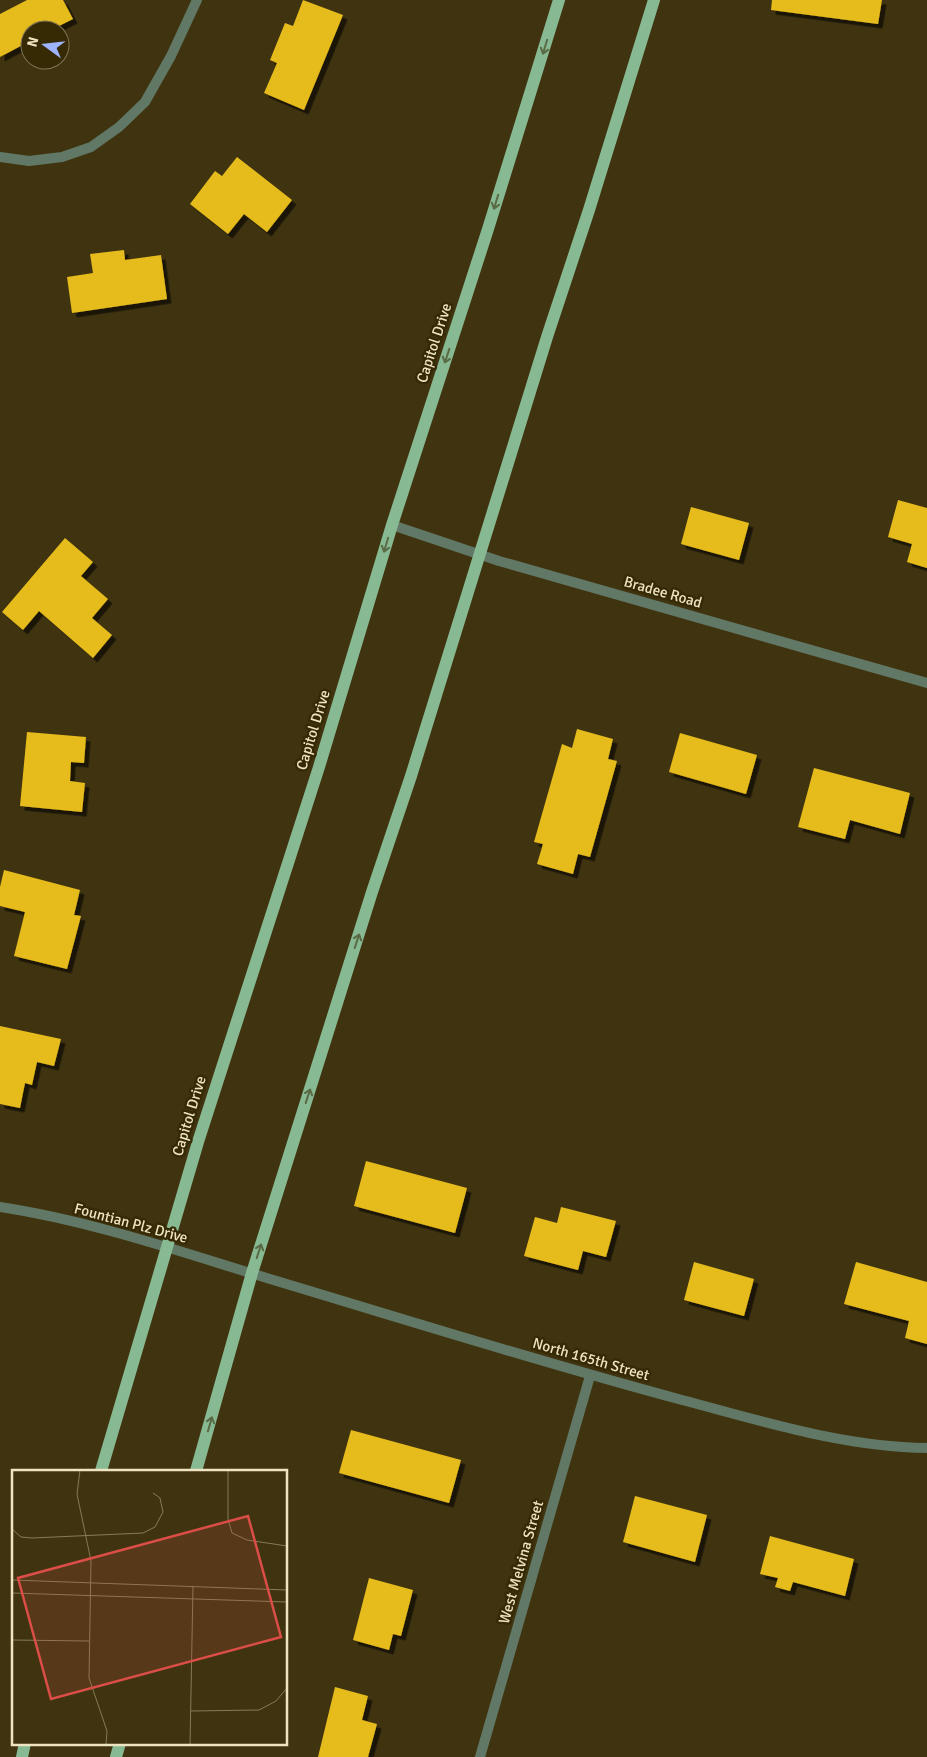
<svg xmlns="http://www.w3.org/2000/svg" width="927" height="1757" viewBox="0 0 927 1757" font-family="Signika,sans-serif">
<defs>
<filter id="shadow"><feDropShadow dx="4.5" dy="4.5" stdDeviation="0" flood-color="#0009"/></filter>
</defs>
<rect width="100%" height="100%" fill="#403410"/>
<g fill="#e6bb1d" filter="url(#shadow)">
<polygon points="27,0 63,0 73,19 51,30 30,30 30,41 0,57 0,14"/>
<polygon points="303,0 343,15 304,110 264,93 277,63 270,60 285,23 293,26"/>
<polygon points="772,0 882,0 878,24 771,10"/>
<polygon points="237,157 292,200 267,232 244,214 228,234 190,204 215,171 222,176"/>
<polygon points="124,250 125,260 161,255 167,299 72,313 67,277 93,273 90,254"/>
<polygon points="898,500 927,508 927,568 907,562 912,544 888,537"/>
<polygon points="691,507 749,523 739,560 681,544"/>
<polygon points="65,538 93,562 81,576 108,599 92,618 112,635 93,658 39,611 23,630 2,612"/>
<polygon points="577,729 613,739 608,759 617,761 590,857 578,854 573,874 537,864 543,844 534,842 562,744 572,748"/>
<polygon points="27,732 86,737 84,763 71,762 70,781 85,783 82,812 20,806"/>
<polygon points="680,733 757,755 746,794 669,772"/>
<polygon points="814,768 910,793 900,834 850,820 845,839 798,827"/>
<polygon points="4,870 80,890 74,915 81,916 67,969 14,956 25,912 0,906 0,887"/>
<polygon points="0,1026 61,1039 54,1066 37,1062 32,1085 25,1083 20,1108 0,1104"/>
<polygon points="366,1161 467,1188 455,1233 354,1206"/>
<polygon points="561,1207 616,1221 606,1257 583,1251 578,1270 524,1256 535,1217 557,1223"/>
<polygon points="694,1262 754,1279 744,1316 684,1300"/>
<polygon points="856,1262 927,1282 927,1344 905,1338 909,1321 844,1304"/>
<polygon points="351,1430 461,1460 449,1503 339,1473"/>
<polygon points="635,1496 707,1515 695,1562 623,1542"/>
<polygon points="770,1536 854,1559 845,1596 793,1582 790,1591 775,1587 778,1578 760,1574"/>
<polygon points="369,1578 413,1590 401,1636 393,1634 389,1650 353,1640"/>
<polygon points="335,1687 368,1696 362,1720 377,1724 368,1757 318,1757"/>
</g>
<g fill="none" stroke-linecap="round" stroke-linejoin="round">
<g stroke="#607865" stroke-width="10">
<polyline points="0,157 29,161 62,157 91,147 119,127 145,102 171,56 197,0"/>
<polyline points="392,525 499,561 927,683"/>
<path d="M0,1207C92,1221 181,1252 270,1279C407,1320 543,1363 682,1400C762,1421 843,1447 927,1448"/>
<polyline points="480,1757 590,1376"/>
</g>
<g stroke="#87b992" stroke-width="12">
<polyline points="101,1471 198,1142 319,767 392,525 488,229 559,0"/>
<polyline points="196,1471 252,1273 372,892 411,776 547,337 589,210 654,0"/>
<polyline points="22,1757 25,1743"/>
<polyline points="116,1757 120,1743"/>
</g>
</g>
<defs><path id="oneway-shaft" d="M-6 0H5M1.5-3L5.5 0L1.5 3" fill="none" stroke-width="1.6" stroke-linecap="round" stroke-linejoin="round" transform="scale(1.25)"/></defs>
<g stroke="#5a6a44">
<use href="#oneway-shaft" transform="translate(545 47) rotate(107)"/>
<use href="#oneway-shaft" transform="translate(496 202) rotate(107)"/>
<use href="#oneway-shaft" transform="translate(447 356) rotate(108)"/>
<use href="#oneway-shaft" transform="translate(386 545) rotate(107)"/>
<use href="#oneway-shaft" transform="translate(357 941) rotate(-72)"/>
<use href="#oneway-shaft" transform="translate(308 1096) rotate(-72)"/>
<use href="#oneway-shaft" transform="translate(259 1251) rotate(-72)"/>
<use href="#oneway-shaft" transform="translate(210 1424) rotate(-74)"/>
</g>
<g text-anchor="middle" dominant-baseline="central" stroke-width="5" stroke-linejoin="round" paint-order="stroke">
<g font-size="15" fill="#efe4c2" stroke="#362a05">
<text transform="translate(434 343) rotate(-72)">Capitol Drive</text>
<text transform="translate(663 592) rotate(16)">Bradee Road</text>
<text transform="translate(313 730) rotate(-73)">Capitol Drive</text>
<text transform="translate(189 1116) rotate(-73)">Capitol Drive</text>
<text transform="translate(131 1223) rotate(15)">Fountian Plz Drive</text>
<text transform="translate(591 1359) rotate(16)">North 165th Street</text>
<text transform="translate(521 1562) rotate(-74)">West Melvina Street</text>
</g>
</g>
<g transform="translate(12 1470)">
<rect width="275" height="275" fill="#403410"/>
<path fill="none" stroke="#867a57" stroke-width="1" d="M68,0L65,24L79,91L77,208L95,261L94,275M216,0V49L220,63L235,70L275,76M0,59L9,67L20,68L131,63L143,57L151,42L148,28L141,23M0,110L275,120M0,123L275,132M0,170L77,171M179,241L247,240L264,231L275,218M178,275L181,116"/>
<path fill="#db4e47" fill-opacity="0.15" stroke="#db4e47" stroke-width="2.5" d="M236,46L269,167L39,229L6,108Z"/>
<rect width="275" height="275" fill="none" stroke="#efe4c2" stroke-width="2.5"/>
</g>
<g transform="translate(45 45) rotate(285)"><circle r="24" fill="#362a05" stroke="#807451"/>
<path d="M0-4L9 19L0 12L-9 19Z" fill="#9eb4fd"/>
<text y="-8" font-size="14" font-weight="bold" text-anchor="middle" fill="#efe4c2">N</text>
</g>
</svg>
